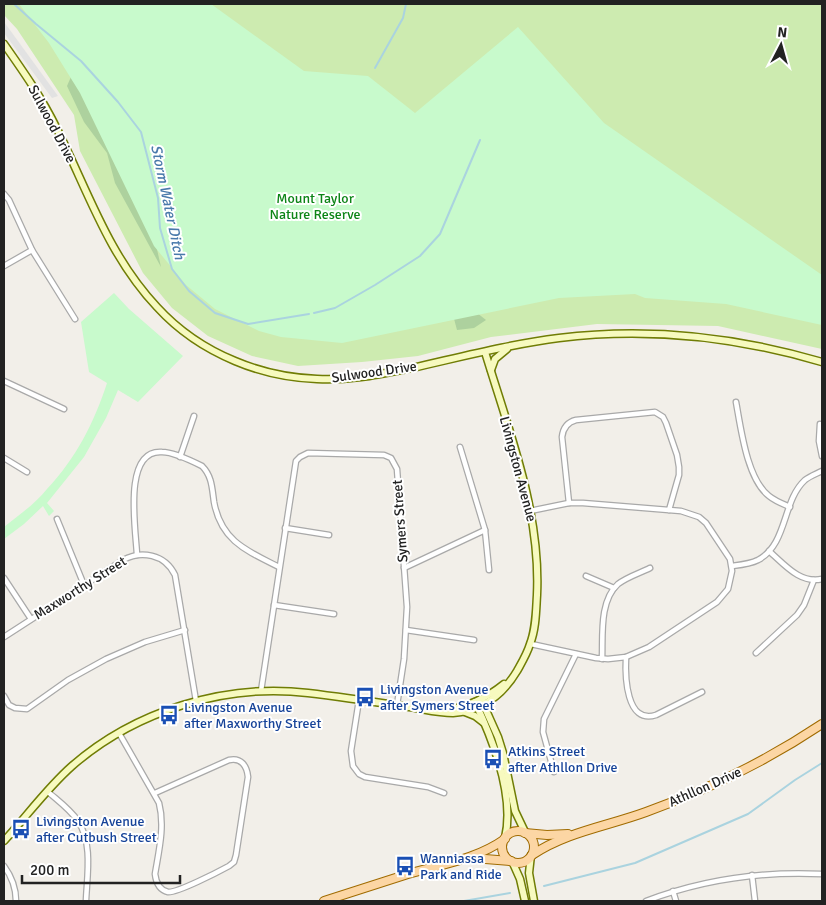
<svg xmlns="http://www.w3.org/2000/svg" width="826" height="905" viewBox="0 0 826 905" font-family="Signika,sans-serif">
<rect width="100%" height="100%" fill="#f2efe9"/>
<polygon fill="#cdebb0" points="4,4 822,4 822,349 718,326 597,324 491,337 418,356 362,362 298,366 252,356 208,336 172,308 143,273 80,151 74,115 17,29 4,15"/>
<g fill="#add19e">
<polygon points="74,70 150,218 161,267 115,183 107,153 84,122 67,86"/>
<polygon points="449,300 472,309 486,320 474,328 457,330"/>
</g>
<g fill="#c8facc">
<polygon points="19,4 211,4 304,71 368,76 415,113 518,27 604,123 822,275 822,325 726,304 645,298 635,294 559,298 342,343 281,337 259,331 215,309 186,285 154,246 80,93 49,43"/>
<path d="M114,293L129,309L183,356L138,402L118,390L106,418L84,457L47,503L54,511L49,516L43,506L24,524L4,539V527C19,515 35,504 47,489C76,458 94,423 107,383L89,372L81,322Z"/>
</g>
<polygon fill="#e2e2e2" points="4,22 7,26 58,96 52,98 4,33"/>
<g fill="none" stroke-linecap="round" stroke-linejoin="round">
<g stroke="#aad3df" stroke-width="2">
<polyline points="14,4 36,24 81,61 118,102 141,132 158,198 160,228 172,269 189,291 215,313 248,324 309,314"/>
<polyline points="375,68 403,18 406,4"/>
<polyline points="314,313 335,308 375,285 420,256 440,234 480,140"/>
<polyline points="544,886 635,863 748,814 795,780 822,763"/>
<polyline points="464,901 510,893"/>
</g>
<defs>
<g id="street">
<polyline points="4,194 9,200 32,250 4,266"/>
<polyline points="32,250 75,319"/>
<polyline points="4,381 64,409"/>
<path d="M736,402C741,429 747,479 769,496C775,501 783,504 790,507"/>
<polyline points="820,424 819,441 822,456"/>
<polyline points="460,447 485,530"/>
<polyline points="180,457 194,416"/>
<polyline points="4,458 27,472"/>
<path d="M569,503L562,437C563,428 568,422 576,420L655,412L663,417L666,423L677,455L679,467V475L669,510"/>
<polyline points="530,511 569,503 583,503 681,511 699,517 706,523 730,559 732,571 728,589 717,602 649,647 626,657 608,659 596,658 531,644"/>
<polyline points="57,519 84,585"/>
<polyline points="285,528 329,535"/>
<path d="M769,551C785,565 800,584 822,579"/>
<path d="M137,555C136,531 122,449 162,452C172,452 192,461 202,466C212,476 212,488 214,502C221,541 247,551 279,567"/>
<path d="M732,566C740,565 750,564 758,560C788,544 782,501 805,480C810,476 816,474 822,471"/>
<polyline points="404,568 485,530 489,570"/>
<polyline points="586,576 614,588"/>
<polyline points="4,578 31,619"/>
<polyline points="274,605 334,614"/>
<polyline points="406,630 474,640"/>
<path d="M4,637L123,560C141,550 165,554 175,575L196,701"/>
<polyline points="756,653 797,615 804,605 814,580"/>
<path d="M626,657C625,676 626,725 656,715L702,692"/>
<path d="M602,659C603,636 599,601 618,584C627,577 640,573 650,568"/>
<polyline points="261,691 296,461 300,457 308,453 384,455 391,458 397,469 407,607 404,659 397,705"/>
<polyline points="4,696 9,705 15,708 27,709 68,680 106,659 145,642 185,630"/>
<polyline points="359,700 351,751 353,766 359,774 365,777 428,787 444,793"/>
<path d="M119,733L159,803C165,826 159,850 155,874C156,882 159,890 168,892C177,893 218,872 229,866L234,862L236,855L248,777C247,766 241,757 229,760L155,793"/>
<polyline points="554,772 543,732 544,719 576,654"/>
<path d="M47,791C57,800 70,809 78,821C93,843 87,876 86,901"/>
<path d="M4,866C12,877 16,887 16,901"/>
<polyline points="752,875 755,901"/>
<polyline points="673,891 676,901"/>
<path d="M646,901C704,879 761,871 822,874"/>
</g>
<g id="secondary">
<path d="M4,44C23,71 42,98 57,129C88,191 108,255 157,307C178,330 206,349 235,361C261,372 289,378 317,379C349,381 381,374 412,368C461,357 510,344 559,338C648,327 737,337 822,362"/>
<polyline points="491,370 495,359 507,349"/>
<polyline points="481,699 498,737 503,753 515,811 525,832"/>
<path d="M475,702C493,740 515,796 505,838"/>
<path d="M446,710C467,707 488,697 504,684"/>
<polyline points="465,712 475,716 484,723"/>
<path d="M4,841C27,816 47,788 72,766C135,711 225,683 308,693C341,697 375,702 409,707C423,709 438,713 453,713C482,711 502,696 517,671C522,662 527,654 530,644C536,629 536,611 537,595C541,512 509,431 485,352"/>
<polyline points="531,855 529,873 534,901"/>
<polyline points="512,861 520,879 525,901"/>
</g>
<g id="primary">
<circle cx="518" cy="847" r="16"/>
<polyline points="525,833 547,835 568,834"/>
<path d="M532,855C566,832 608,826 646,812C707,790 768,760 822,724"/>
<polyline points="473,858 511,861"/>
<path d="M324,901C352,892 380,883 408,874C442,864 475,860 505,839"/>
</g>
</defs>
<use href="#street" stroke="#a9a9a9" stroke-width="7"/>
<use href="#secondary" stroke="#707d05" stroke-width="9"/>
<use href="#primary" stroke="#a06b00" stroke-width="10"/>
<use href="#street" stroke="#fff" stroke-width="4.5"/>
<use href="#secondary" stroke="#f7fabf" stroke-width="6"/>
<use href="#primary" stroke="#fcd6a4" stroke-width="8"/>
</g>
<defs>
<symbol id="bus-bare" viewBox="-9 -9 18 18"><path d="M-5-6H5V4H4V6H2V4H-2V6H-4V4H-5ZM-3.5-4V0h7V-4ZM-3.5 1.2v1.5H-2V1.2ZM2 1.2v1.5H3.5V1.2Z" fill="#1a4fb4" stroke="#fff" stroke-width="2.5" paint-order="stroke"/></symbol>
</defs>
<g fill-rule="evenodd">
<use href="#bus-bare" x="351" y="683" width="28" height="28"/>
<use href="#bus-bare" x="155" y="701" width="28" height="28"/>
<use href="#bus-bare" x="479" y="745" width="28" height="28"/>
<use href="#bus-bare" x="7" y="815" width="28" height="28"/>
<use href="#bus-bare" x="391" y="852" width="28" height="28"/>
</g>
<g text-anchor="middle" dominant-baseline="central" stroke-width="4" stroke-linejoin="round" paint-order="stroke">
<g font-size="14" fill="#222" stroke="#fff">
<text transform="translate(52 124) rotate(62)">Sulwood Drive</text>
<text transform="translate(374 372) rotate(-8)">Sulwood Drive</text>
<text transform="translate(518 469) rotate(75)">Livingston Avenue</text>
<text transform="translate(400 521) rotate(-94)">Symers Street</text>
<text transform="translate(80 588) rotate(-32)">Maxworthy Street</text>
<text transform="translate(705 787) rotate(-24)">Athllon Drive</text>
</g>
<g font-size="14" fill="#0c8416" stroke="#fff">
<text x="315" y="198">Mount Taylor<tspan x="315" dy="16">Nature Reserve</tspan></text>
</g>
<g font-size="14" fill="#164399" stroke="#fff" text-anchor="start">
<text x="380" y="689">Livingston Avenue<tspan x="380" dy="16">after Symers Street</tspan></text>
<text x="184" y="707">Livingston Avenue<tspan x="184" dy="16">after Maxworthy Street</tspan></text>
<text x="508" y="751">Atkins Street<tspan x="508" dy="16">after Athllon Drive</tspan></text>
<text x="36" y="821">Livingston Avenue<tspan x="36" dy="16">after Cutbush Street</tspan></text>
<text x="420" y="858">Wanniassa<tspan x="420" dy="16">Park and Ride</tspan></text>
</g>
<g font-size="15" font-style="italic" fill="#4a7aab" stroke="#fff">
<text transform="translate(168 202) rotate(78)">Storm Water Ditch</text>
</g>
</g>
<rect width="826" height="905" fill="none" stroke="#222222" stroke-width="10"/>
<g transform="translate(781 45) rotate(6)" stroke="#ffffff" stroke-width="4" paint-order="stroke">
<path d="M0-4L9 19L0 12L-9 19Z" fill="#222222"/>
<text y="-8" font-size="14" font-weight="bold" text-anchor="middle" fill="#222222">N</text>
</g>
<path d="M22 875v8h158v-8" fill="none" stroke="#222222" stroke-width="2.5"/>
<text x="30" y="875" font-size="15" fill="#222222" stroke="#ffffff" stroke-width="4" paint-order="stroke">200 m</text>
</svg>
